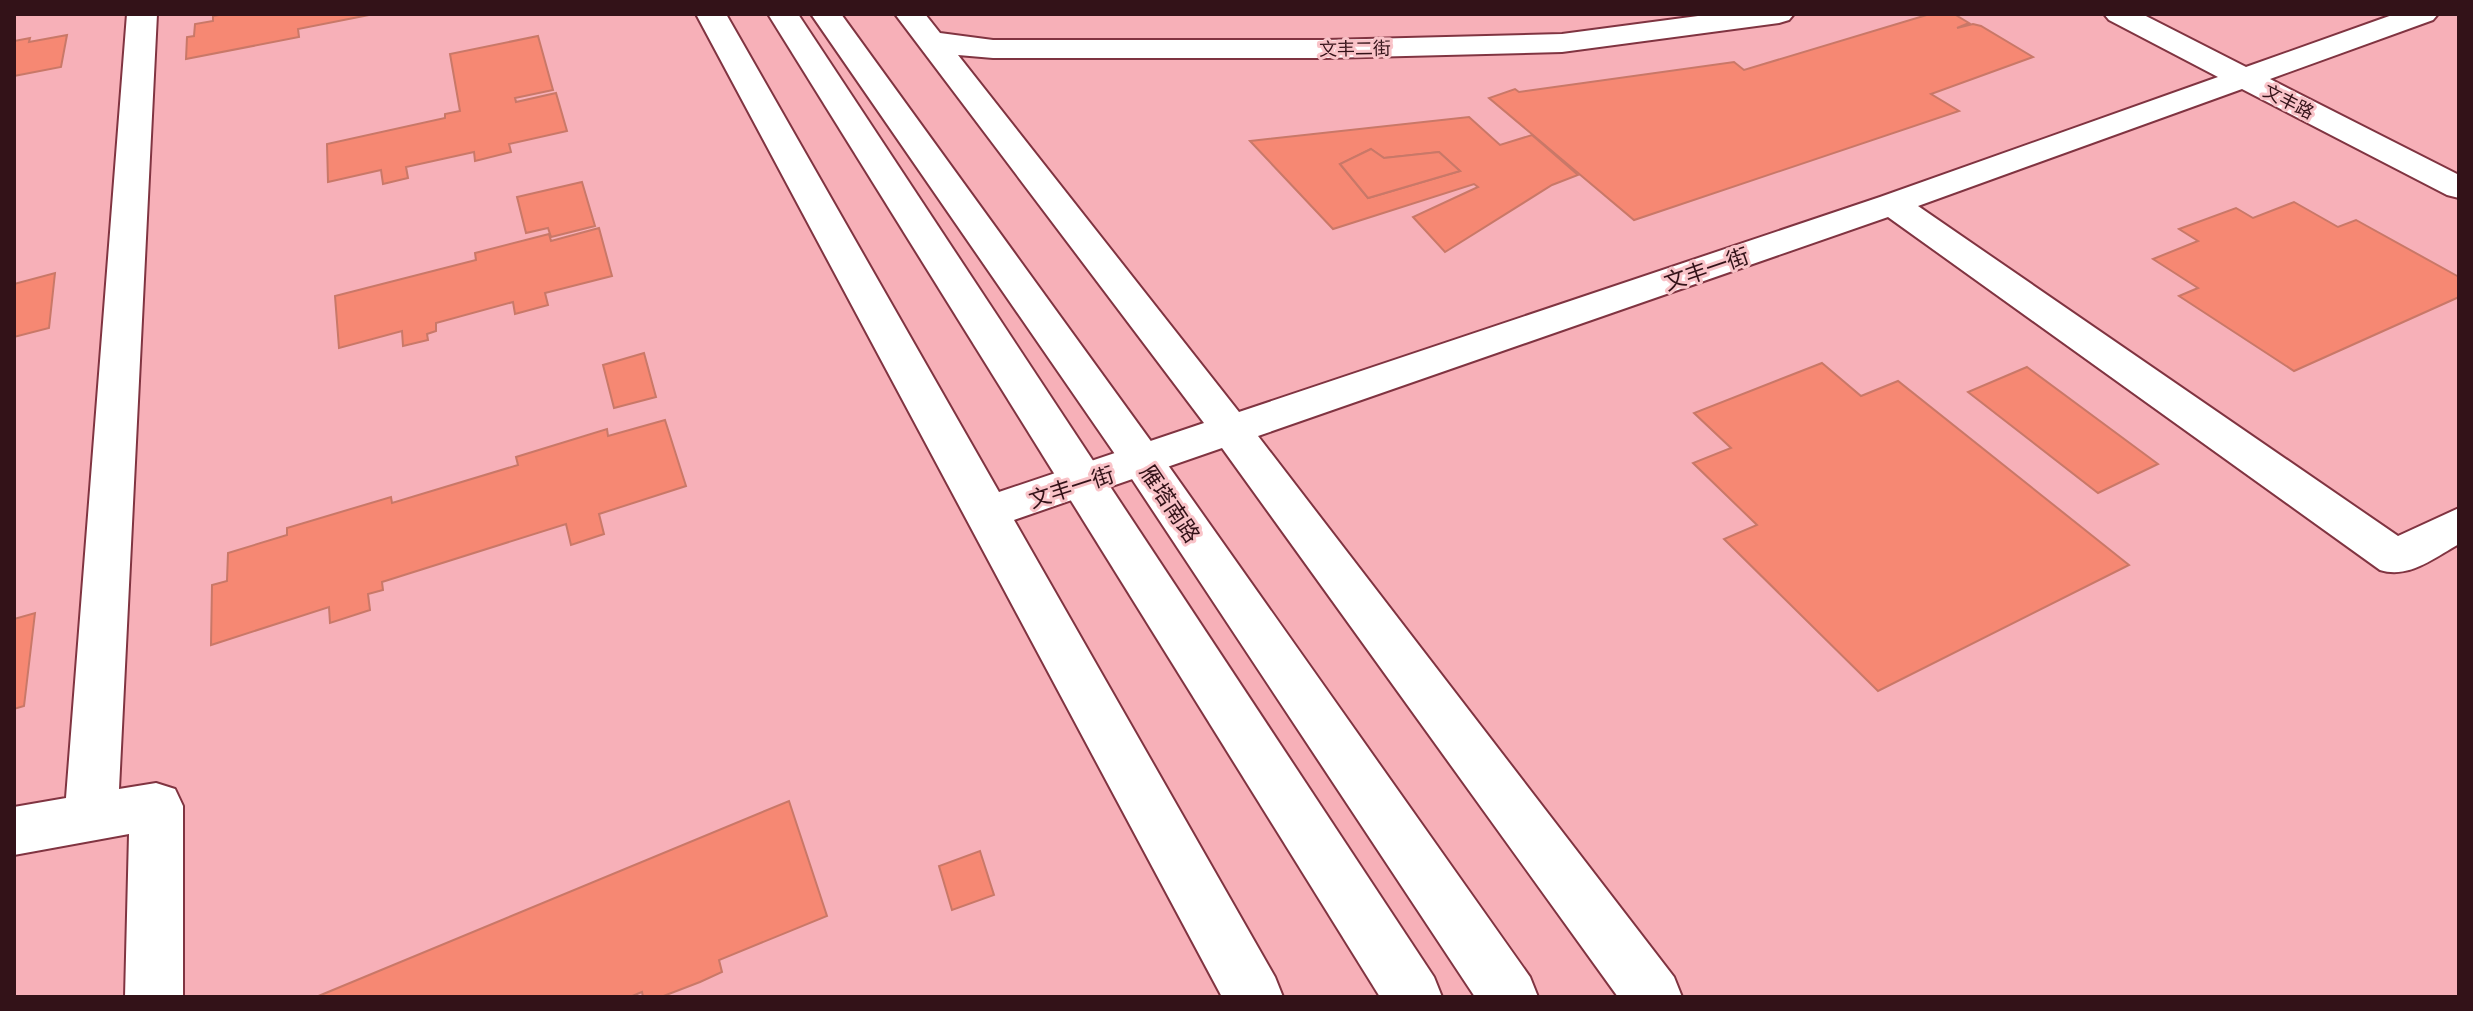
<svg xmlns="http://www.w3.org/2000/svg" width="2473" height="1011" viewBox="0 0 2473 1011" font-family="'Open Sans','Noto Sans SC',sans-serif">
<rect width="100%" height="100%" fill="#f7b0b8"/>
<g fill="#f68873" stroke="#c97868" stroke-width="2" fill-rule="evenodd">
<polygon points="225,14 374,14 298,29 299,37 186,59 187,37 194,36 195,24 213,21 213,16"/>
<polygon points="1930,14 1954,14 1969,23 1957,28 1973,24 1981,26 2033,57 1931,94 1959,111 1634,220 1489,98 1515,89 1519,92 1734,62 1744,70"/>
<polygon points="67,35 61,67 14,76 14,41 30,38 29,42"/>
<polygon points="538,36 553,90 515,98 516,102 556,93 567,131 509,144 511,152 475,161 474,152 406,167 408,178 383,184 381,170 328,182 327,144 445,118 445,114 460,111 450,54"/>
<path d="M1469,117L1500,145L1532,135L1578,175L1552,185L1445,252L1413,217L1478,187L1474,184L1333,229L1250,141ZM1371,149L1384,158L1439,152L1460,171L1368,198L1340,164Z"/>
<polygon points="1371,149 1384,158 1439,152 1460,171 1368,198 1340,164"/>
<polygon points="582,182 595,226 551,237 548,228 526,233 517,197"/>
<polygon points="2294,202 2338,227 2356,220 2459,277 2459,297 2294,371 2179,296 2198,288 2153,259 2198,241 2179,229 2236,208 2253,218"/>
<polygon points="599,228 612,276 545,293 548,305 515,314 513,302 436,323 436,331 427,334 428,340 403,346 402,331 339,348 335,296 476,260 475,253 549,234 551,241"/>
<polygon points="55,273 49,328 14,337 14,284"/>
<polygon points="644,353 656,397 614,408 603,365"/>
<polygon points="1822,363 1861,396 1898,381 2129,565 1878,691 1724,539 1757,525 1693,463 1731,448 1694,413"/>
<polygon points="2027,367 2158,464 2098,493 1968,392"/>
<polygon points="665,420 686,486 599,514 604,534 571,545 566,524 382,582 383,590 368,594 370,610 330,623 329,607 211,645 212,585 227,581 228,553 287,535 287,528 391,497 392,503 518,465 516,457 607,429 608,436"/>
<polygon points="35,613 24,706 14,709 14,619"/>
<polygon points="789,801 827,916 719,960 722,972 700,982 661,997 643,997 642,992 630,997 316,997"/>
<polygon points="980,851 994,895 952,910 939,866"/>
</g>
<g fill="none" stroke-linecap="round" stroke-linejoin="round">
<defs>
<g id="minor">
<polygon points="127,14 157,14 119,789 156,783 175,789 183,806 183,997 125,997 129,834 14,855 14,807 66,798"/>
<path d="M696,14H726L999,492L1204,423L895,14H925L940,33L993,40H1326L1562,34L1713,14H1794L1789,20L1779,23L1562,52L1326,58H993L958,55L1239,412L1880,197L2218,77L2109,20L2104,14H2142L2246,67L2395,14H2438L2433,20L2270,79L2459,175V198L2447,195L2242,89L1918,206L2398,536L2459,508V544C2434,558 2409,579 2380,570L1888,217L1258,436L1674,977L1682,997H1618L1222,448L1014,520L1275,977L1283,997H1222Z"/>
</g>
<g id="major">
<polygon points="768,14 798,14 1434,977 1442,997 1380,997"/>
<polygon points="811,14 841,14 1158,451 1530,977 1538,997 1475,997 1128,473"/>
</g>
</defs>
<use href="#minor" stroke="#803441" stroke-width="4"/>
<use href="#major" stroke="#803441" stroke-width="4"/>
<use href="#minor" fill="#fff" fill-rule="evenodd"/>
<use href="#major" fill="#fff" fill-rule="evenodd"/>
</g>
<g text-anchor="middle" dominant-baseline="central" stroke-width="6" stroke-linejoin="round" paint-order="stroke">
<g font-size="18" fill="#331218" stroke="#f9c3c8">
<text transform="translate(1355 48) rotate(-1)">文丰二街</text>
<text transform="translate(2289 101) rotate(27)">文丰路</text>
</g>
<g font-size="22" fill="#331218" stroke="#f9c3c8">
<text transform="translate(1706 268) rotate(-19)">文丰一街</text>
<text transform="translate(1071 486) rotate(-18)">文丰一街</text>
<text transform="translate(1171 503) rotate(56)">雁塔南路</text>
</g>
</g>
<rect width="2473" height="1011" fill="none" stroke="#331218" stroke-width="32"/>
</svg>
